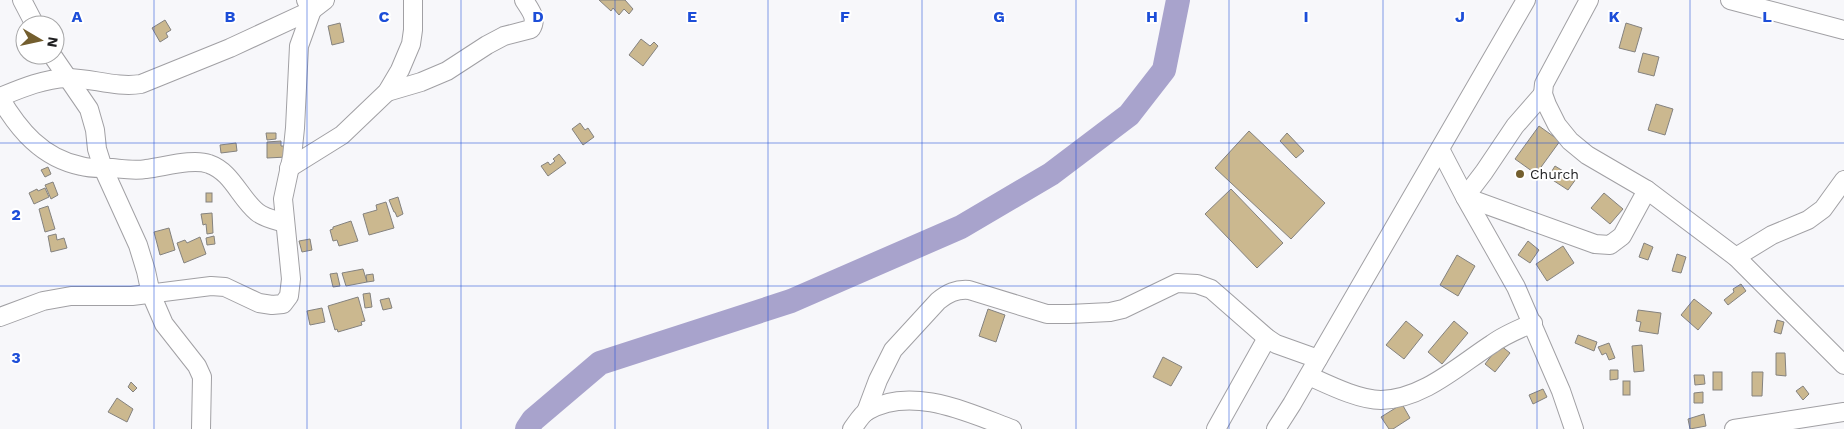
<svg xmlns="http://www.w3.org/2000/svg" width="1844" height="429" viewBox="0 0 1844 429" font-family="'Work Sans',sans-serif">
<rect width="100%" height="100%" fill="#f7f7fa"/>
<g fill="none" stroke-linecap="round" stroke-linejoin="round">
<polyline stroke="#a8a3cc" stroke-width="24" points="527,429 533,420 600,363 791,301 961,227 1051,174 1129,115 1164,70 1178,0"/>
</g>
<g fill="#cbb88f" stroke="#84827f">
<polygon points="599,0 625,0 633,9 629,14 624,9 619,15 613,8 611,11"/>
<polygon points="165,20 171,30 166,33 168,37 160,42 152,28"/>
<polygon points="340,23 344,42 332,45 328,26"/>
<polygon points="1626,23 1642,28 1635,52 1619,48"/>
<polygon points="641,39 650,46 654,42 658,46 643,66 629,55"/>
<polygon points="1643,53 1659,57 1654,76 1638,72"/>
<polygon points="1656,104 1673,109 1665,135 1648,130"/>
<polygon points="580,123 585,130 588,128 594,137 583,145 572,129"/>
<polygon points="1539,126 1560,141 1536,174 1515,159"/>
<polygon points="1249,131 1325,203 1291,239 1215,168"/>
<polygon points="266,133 276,133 276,139 267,140"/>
<polygon points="1287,133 1304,151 1296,158 1280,141"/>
<polygon points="281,141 281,146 287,146 287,157 267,158 267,142"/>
<polygon points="236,143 237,151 221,153 220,145"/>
<polygon points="559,154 566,163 548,176 541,166 548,162 550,165 555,161 553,159"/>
<polygon points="1555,166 1576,179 1568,190 1548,177"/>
<polygon points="48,167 51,174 45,177 41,170"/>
<polygon points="53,182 58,195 51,199 45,185"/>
<polygon points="45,188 49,197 34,204 29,193 37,189 38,191"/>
<polygon points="1231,189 1283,243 1257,268 1205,214"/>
<rect x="206" y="193" width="6" height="9"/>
<polygon points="1604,193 1623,209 1610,224 1591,208"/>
<polygon points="398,197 403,214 397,217 395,212 394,212 389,200"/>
<polygon points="386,202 394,228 369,235 363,214 377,210 376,205"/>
<polygon points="48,206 55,229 45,232 39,209"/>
<polygon points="212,213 213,233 207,234 206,224 203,225 201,214"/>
<polygon points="351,221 358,241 339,246 337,240 333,241 330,230 333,229 333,227"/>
<polygon points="169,228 175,250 160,255 154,232"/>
<polygon points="56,234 57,240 64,238 67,248 51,252 48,236"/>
<polygon points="214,236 215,244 207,245 206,238"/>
<polygon points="200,237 206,254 184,263 177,243 185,240 187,243"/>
<polygon points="310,239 312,250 302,252 299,241"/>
<polygon points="1528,241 1539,250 1530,263 1518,255"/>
<polygon points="1644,243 1653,247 1648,260 1639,257"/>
<polygon points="1563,246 1574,263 1547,281 1536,264"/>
<polygon points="1677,254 1686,257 1681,273 1672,271"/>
<polygon points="1457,255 1475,266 1458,296 1440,285"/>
<polygon points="363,269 367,282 346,286 342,273"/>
<polygon points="337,273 340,286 333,287 330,274"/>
<polygon points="373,274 374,281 367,282 366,275"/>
<polygon points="1741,284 1746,291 1728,305 1724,300 1734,292 1733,289"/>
<polygon points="370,293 372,307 365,308 363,294"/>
<polygon points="358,297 365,321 361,322 362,325 338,332 337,329 335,330 328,306"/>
<polygon points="389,298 392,308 383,310 380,300"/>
<polygon points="1694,299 1712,313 1698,330 1681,315"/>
<polygon points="322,308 325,322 310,325 307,311"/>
<polygon points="988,309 1005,315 996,342 979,336"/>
<polygon points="1638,310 1661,313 1658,334 1639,331 1641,322 1636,321"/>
<polygon points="1777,320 1784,322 1781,334 1774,332"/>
<polygon points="1406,321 1423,335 1404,359 1386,345"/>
<polygon points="1454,321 1468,333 1442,364 1428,352"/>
<polygon points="1578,335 1597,342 1594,351 1575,343"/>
<polygon points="1609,343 1615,358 1609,360 1606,353 1602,355 1598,347"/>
<polygon points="1500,345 1510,353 1495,372 1485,364"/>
<polygon points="1642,345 1644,371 1634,372 1632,346"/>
<polygon points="1776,353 1785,353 1786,376 1776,375"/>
<polygon points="1163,357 1182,367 1171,386 1153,377"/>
<polygon points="1610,370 1618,370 1618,379 1610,380"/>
<rect x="1713" y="372" width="9" height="18"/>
<polygon points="1752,372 1763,372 1762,396 1752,396"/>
<polygon points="1694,375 1704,375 1705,384 1695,385"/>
<rect x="1623" y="381" width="7" height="14"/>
<polygon points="131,382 137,388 133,392 128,387"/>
<polygon points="1803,386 1809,394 1803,400 1796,391"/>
<polygon points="1543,389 1547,397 1533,404 1529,395"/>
<polygon points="1703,392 1703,403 1694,403 1694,393"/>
<polygon points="117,398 133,409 127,422 108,412"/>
<polygon points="1402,404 1410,418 1393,429 1389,429 1381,417"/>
<polygon points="1704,414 1706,426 1690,429 1688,419"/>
</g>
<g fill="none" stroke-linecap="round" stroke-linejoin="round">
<defs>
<g id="minor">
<polyline points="22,0 35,25"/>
<polyline points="1589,0 1544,84 1543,94 1547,105 1557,125 1570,141 1587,155 1647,190 1736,257 1844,365"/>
<polyline points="1730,0 1844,30"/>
<polyline points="52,55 89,109 95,130 97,149 103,168 138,245 146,271 151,294 164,324 197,366 202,377 201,429"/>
<path d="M387,92L421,82L447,71L487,45L504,36L531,29C538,18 530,10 524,0"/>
<polyline points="1543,94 1515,126 1484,172 1465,197 1595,244 1610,245 1622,236 1647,190"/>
<path d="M0,97C22,88 43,79 67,78C92,78 116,88 141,84L230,48L312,10L325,0"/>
<path d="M0,98C19,130 42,158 81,166C91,169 102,168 112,168C123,169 135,171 146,169C164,167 193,158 209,164C232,172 239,197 257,212C264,218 275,220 285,223"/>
<polyline points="1440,149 1465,197 1516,287 1561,391 1574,429"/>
<polyline points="289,168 342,135 387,92 400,70 411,44 413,30 413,0"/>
<polyline points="1736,257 1772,235 1808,220 1823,209 1844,180"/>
<polyline points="0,317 43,301 71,296 132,296 211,286 225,287 259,303 272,305 283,304 289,296 291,279 283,199 292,157 295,128 299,46 312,10 306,0"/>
<path d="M1309,376C1329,385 1359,400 1381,400C1423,399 1458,366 1492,344C1504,335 1519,329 1533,323"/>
<path d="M866,412L878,380L893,350L938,301C948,293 956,289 969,290L1047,314H1069L1110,312L1123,309L1177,283L1197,284L1211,289L1267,338L1276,344L1318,359"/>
<path d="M852,429C856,424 861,415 867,411C912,385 969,413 1012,429"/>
<polyline points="1216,429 1267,338"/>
<polyline points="1276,429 1292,404 1526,0"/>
<polyline points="1734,429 1844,412"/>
</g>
</defs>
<use href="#minor" stroke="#a1a0a4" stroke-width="20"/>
<use href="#minor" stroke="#fff" stroke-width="18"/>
</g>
<path fill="none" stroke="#1d4ed8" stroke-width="1" stroke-opacity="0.55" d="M154,0V429M307,0V429M461,0V429M615,0V429M768,0V429M922,0V429M1076,0V429M1229,0V429M1383,0V429M1537,0V429M1690,0V429M0,143H1844M0,286H1844"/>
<circle fill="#735e2e" stroke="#fff" stroke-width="2" cx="1520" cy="174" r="5"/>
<g text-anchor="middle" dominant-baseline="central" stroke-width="4" stroke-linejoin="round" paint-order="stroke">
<g font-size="14" fill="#1f1f20" stroke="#fff" text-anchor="start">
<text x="1530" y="174">Church</text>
</g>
</g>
<g font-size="16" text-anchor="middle" font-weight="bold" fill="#1d4ed8" stroke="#fff" stroke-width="4" stroke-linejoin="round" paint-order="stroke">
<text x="77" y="22">A</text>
<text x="230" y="22">B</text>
<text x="384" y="22">C</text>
<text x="538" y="22">D</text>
<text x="692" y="22">E</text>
<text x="845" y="22">F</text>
<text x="999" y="22">G</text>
<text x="1152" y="22">H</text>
<text x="1306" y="22">I</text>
<text x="1460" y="22">J</text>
<text x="1614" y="22">K</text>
<text x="1767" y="22">L</text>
<text x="16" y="220">2</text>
<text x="16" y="363">3</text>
</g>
<g transform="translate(40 40) rotate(99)"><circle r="24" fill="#ffffff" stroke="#a5a5a6"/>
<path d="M0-4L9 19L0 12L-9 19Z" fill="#735e2e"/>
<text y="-8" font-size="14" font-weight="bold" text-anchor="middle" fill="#1f1f20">N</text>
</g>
</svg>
